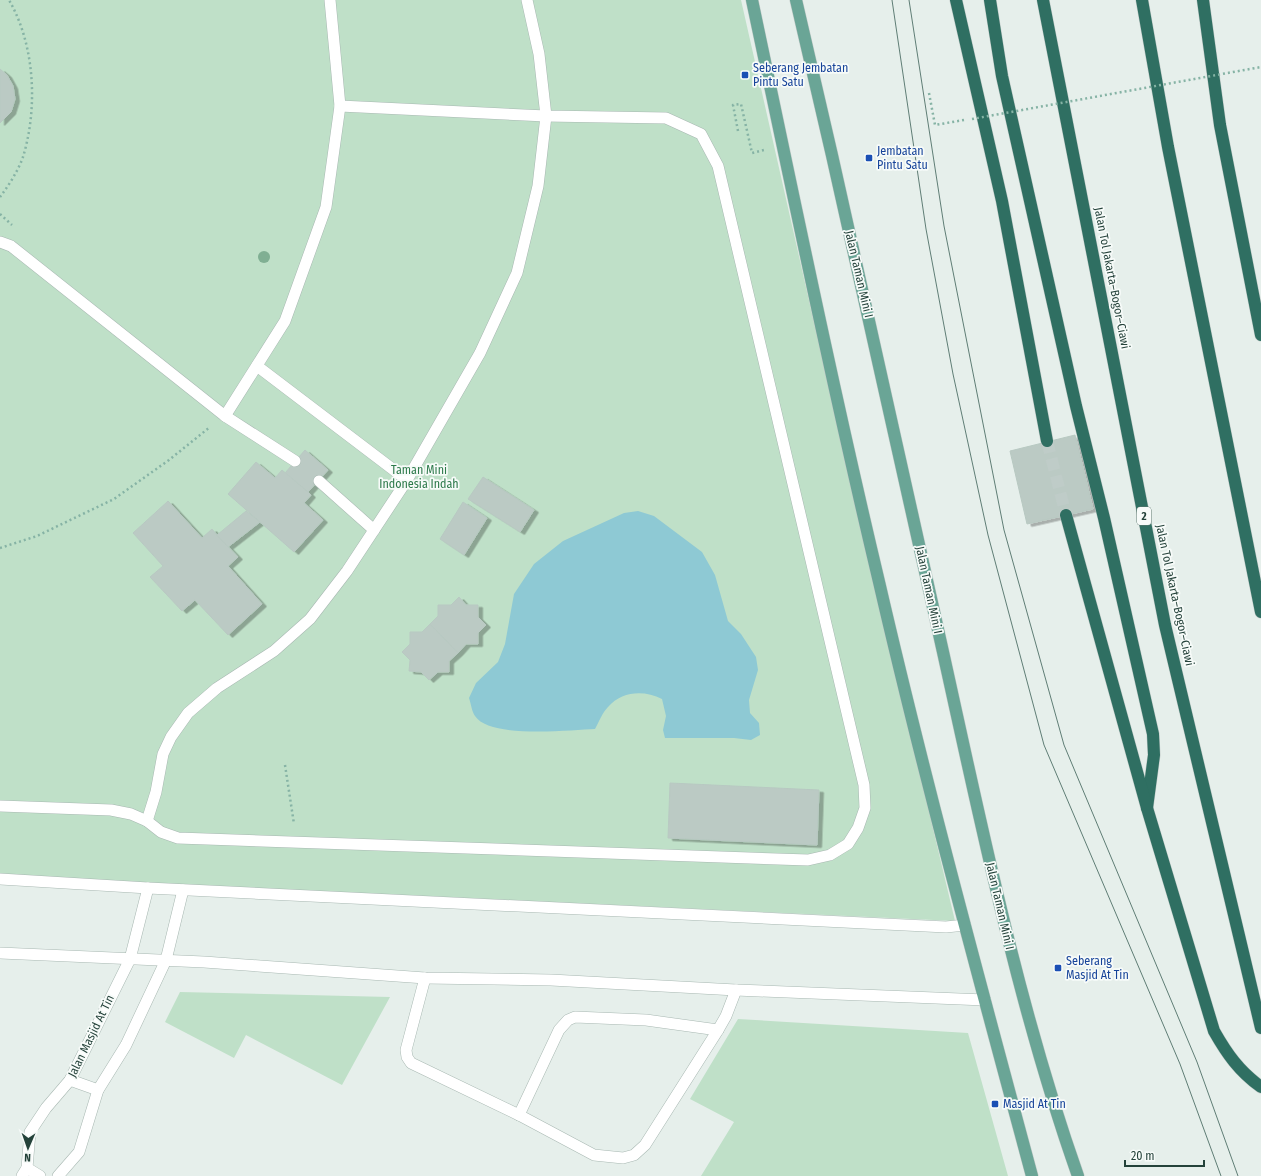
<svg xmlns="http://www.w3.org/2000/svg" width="1261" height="1176" viewBox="0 0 1261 1176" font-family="'Fira Sans Condensed',sans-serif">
<defs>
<filter id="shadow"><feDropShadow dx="4.5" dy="2.5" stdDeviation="0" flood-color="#0004"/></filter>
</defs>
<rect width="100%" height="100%" fill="#e6efeb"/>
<g fill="#bfe0c8">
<polygon points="0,0 741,0 839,433 955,921 0,876"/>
<polygon points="180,992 390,997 342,1085 246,1035 234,1058 165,1022"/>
<polygon points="738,1019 968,1033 1008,1176 701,1176 734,1122 690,1099"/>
</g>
<path fill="#8ec9d4" d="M638,511L654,516L702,552L715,575L728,621L741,634L756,657L758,670L749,700L750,713L759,723L760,735L751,740L734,738H665L663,730L666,716L662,699C644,690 622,691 608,707C602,713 599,722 595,729C570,730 490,739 475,716C472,712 471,704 469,698L476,683L498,662L505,644L514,594L534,564L563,541L624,513Z"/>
<g fill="#bbcac4" stroke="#b8c9c2" filter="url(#shadow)">
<polygon points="0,69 7,75 13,86 15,99 11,112 0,123"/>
<polygon points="1075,435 1093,509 1027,524 1010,451"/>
<polygon points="305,450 328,470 308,492 285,473"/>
<polygon points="256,462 275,478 282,470 308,492 311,495 304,503 323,520 294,552 228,494"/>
<polygon points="483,477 534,510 520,532 468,499"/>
<polygon points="168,501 202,538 212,529 217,535 238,557 228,566 262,604 228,635 195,600 182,611 150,577 163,566 133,533"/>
<polygon points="463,502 487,518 464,555 440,539"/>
<polygon points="246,511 260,522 228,547 217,535"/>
<polygon points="459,597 466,605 478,605 478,617 486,625 478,633 478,644 466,644 458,653 430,624 438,616 438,605 451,605"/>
<polygon points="430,624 458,653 449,661 449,672 438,672 429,680 421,672 409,671 410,660 402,652 410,644 410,632 422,632"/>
<polygon points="670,783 819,790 817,845 668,838"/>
</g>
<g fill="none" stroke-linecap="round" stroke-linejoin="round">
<polyline stroke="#bfccc8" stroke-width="12" stroke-dasharray="12 6" stroke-linecap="butt" points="1047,441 1066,515"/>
<defs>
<g id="lane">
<polyline points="0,242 11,246 225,416 295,461"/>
<polyline points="257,366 407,480"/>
<polyline points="225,416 285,321 326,207 340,106 330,0"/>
<polyline points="319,481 374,530"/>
<polyline points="0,806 111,810 131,814 147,821 161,832 178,838 808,860 830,855 848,844 858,828 865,808 864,785 718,166 701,134 666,118 546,116 340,106"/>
<polyline points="147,821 156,792 163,754 171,737 188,713 217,688 274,651 310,619 347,571 407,480 480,353 517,273 538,186 546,116 539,54 527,0"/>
<polyline points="0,879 148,888 946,927 965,925"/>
<polyline points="0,953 204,962 425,978 551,980 736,990 985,1000"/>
<polyline points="425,978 406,1050 407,1057 411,1063 519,1115 594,1155 623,1158 634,1155 645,1145 718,1030 726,1016 736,990"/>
<polyline points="70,1080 98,1090"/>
<polyline points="519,1115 559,1030 568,1020 575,1017 646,1020 718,1030"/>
<polyline points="27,1168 40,1176"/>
<polyline points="22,1176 27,1168 30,1132 46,1108 70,1080 130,959 148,888"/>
<polyline points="58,1176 79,1152 98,1090 126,1045 166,960 183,890"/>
</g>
<g id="primary">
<path d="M752,0C793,194 833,389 879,582C925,781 979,979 1032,1176"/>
<path d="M796,0C847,217 895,435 943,652C982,828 1018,1006 1078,1176"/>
</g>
<g id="highway">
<polyline points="956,0 1002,201 1047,441"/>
<polyline points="990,0 1002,76 1076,406 1104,518 1153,734 1154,755 1147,808"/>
<polyline points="1043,0 1165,625 1261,1028"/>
<polyline points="1142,0 1168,147 1261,612"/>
<polyline points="1203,0 1220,125 1261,335"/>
<path d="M1066,515L1147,808L1214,1031C1227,1054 1239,1071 1261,1087"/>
</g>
</defs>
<use href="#lane" stroke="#a8b8b2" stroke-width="12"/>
<use href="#primary" stroke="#c2cac8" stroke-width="13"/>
<use href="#highway" stroke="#c2cac8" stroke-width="13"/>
<g stroke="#86b3a5" stroke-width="2.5" stroke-dasharray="2 3" stroke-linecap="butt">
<polyline points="929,93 935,125 964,120"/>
<polyline points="738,131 733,105 741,104 752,153 764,150"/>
<path d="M0,197C9,185 18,171 23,157C38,108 35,45 9,0"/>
<polyline points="0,214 12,225"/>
<polyline points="0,548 37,536 114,499 169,460 210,427"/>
<polyline points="285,765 294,824"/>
</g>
<use href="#lane" stroke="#fff" stroke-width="11"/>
<use href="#primary" stroke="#6aa596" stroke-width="12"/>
<use href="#highway" stroke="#2f6f62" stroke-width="12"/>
<g stroke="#5f7d75" stroke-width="1">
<polyline points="892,0 926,229 953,374 988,535 1044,745 1180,1064 1221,1176"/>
<polyline points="909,0 944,226 1004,530 1064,745 1197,1062 1238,1176"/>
</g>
<polyline stroke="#86b3a5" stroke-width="2.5" stroke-dasharray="2 3" stroke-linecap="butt" points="972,119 1261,67"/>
</g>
<circle fill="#80af93" cx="264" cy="257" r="6"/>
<g fill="#1a4fb4" stroke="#f7fbf9" stroke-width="1.5">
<rect x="741" y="71" width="8" height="8" rx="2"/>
<rect x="865" y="154" width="8" height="8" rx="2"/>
<rect x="1054" y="964" width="8" height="8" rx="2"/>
<rect x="991" y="1100" width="8" height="8" rx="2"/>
</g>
<g text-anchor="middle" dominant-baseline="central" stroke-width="3.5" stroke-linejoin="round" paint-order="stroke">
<rect fill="#f7fbf9" stroke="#637a73" stroke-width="1" x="1137" y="507" width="14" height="18" rx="3"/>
<g font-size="11" font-weight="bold" fill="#24423a">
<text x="1144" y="516">2</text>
</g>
<g font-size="12" fill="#164399" stroke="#f7fbf9" text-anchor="start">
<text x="753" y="68">Seberang Jembatan<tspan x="753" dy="14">Pintu Satu</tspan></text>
<text x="877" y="151">Jembatan<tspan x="877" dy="14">Pintu Satu</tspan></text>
<text x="1066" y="961">Seberang<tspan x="1066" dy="14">Masjid At Tin</tspan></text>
<text x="1003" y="1104">Masjid At Tin</text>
</g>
<g font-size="12" fill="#24423a" stroke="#f7fbf9">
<text transform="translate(859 274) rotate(77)">Jalan Taman Mini I</text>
<text transform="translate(1112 278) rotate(79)">Jalan Tol Jakarta–Bogor–Ciawi</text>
<text transform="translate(929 590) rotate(78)">Jalan Taman Mini I</text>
<text transform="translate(1175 595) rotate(78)">Jalan Tol Jakarta–Bogor–Ciawi</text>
<text transform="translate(1000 906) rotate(77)">Jalan Taman Mini I</text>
<text transform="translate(91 1036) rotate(-64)">Jalan Masjid At Tin</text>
</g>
<g font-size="12" fill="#2d7a4b" stroke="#f7fbf9">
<text x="419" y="470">Taman Mini<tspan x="419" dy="14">Indonesia Indah</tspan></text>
</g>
</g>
<g transform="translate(28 1148) rotate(182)" stroke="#f7fbf9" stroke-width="3" paint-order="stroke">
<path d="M0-3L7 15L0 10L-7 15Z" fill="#24423a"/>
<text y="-6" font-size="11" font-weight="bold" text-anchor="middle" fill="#24423a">N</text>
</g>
<path d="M1125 1160v6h79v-6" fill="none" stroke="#24423a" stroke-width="2"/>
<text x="1131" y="1160" font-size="12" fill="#24423a" stroke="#f7fbf9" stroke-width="3" paint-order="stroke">20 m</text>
</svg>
